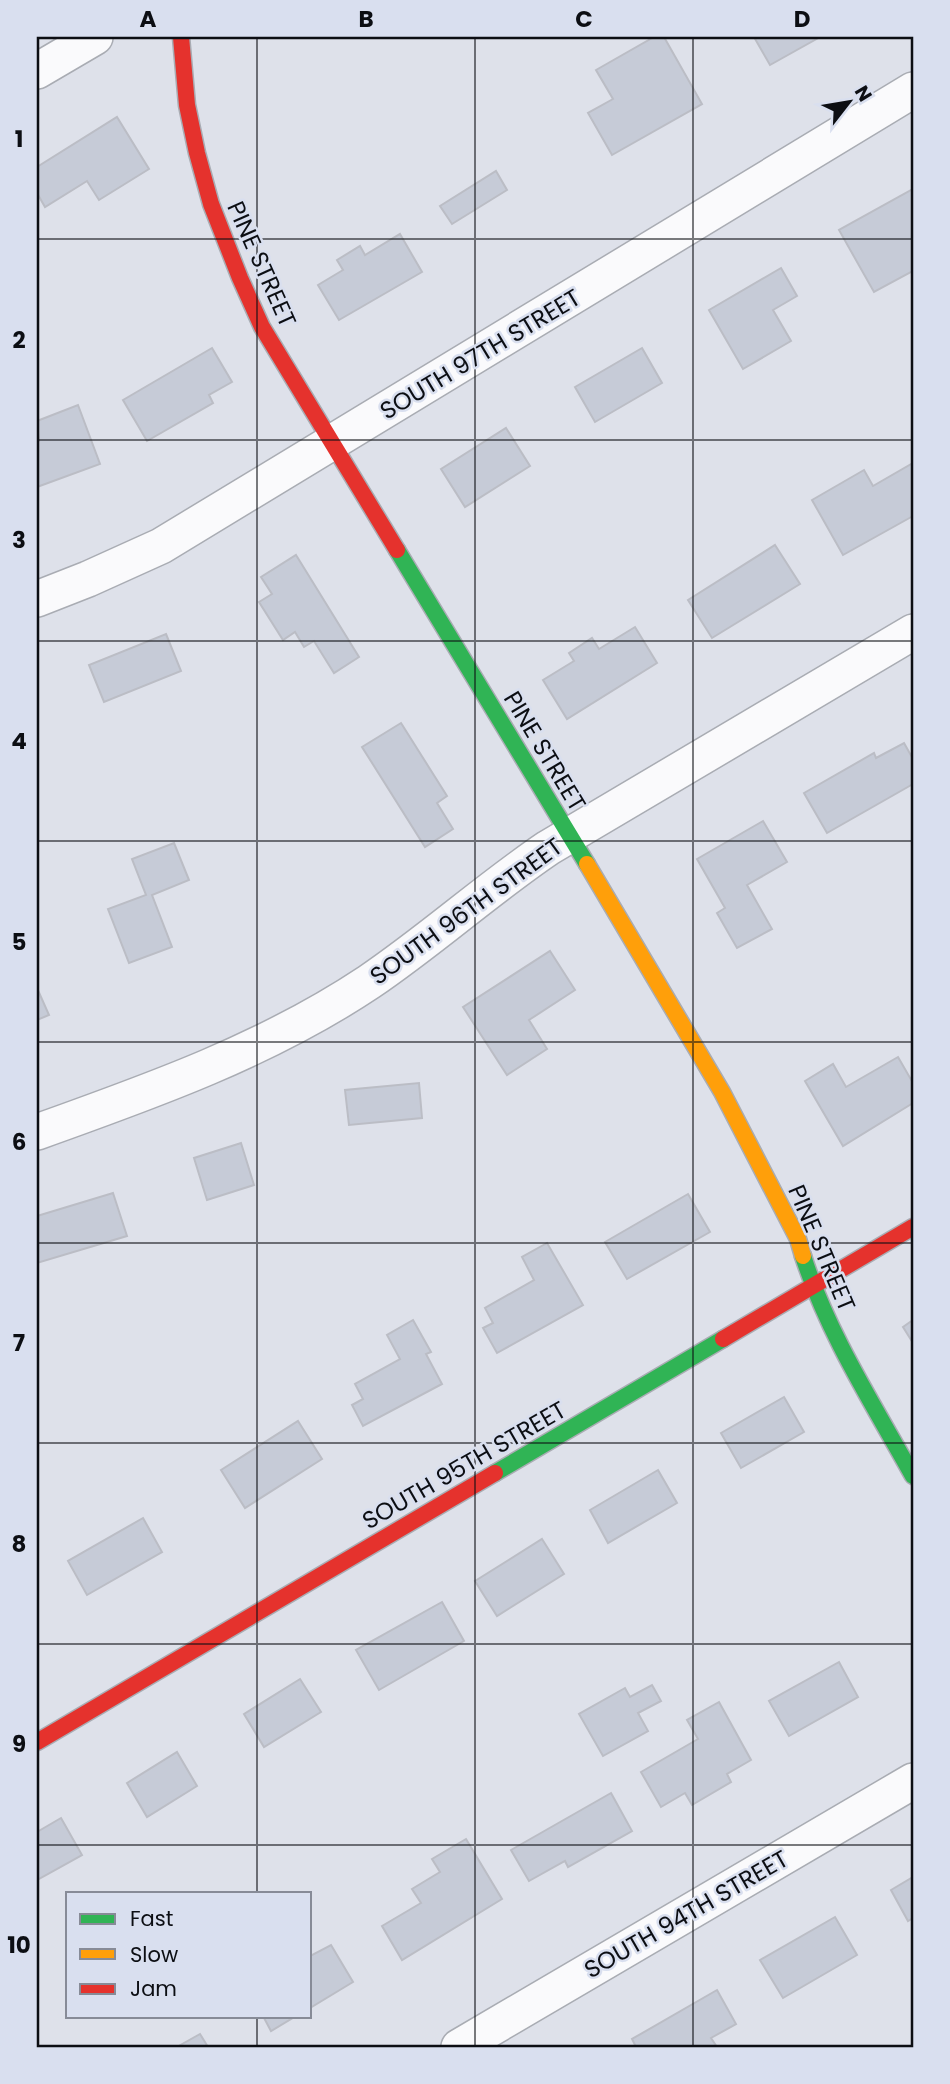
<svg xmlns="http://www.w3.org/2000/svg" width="950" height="2084" viewBox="0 0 950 2084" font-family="Poppins,sans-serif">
<rect width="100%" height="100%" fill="#dee1ea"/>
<g fill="#c6cbd7" stroke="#bbbdc5" stroke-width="2">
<polygon points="654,37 664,37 702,104 612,155 588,113 613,99 596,70"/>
<polygon points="754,37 820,37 770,65"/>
<polygon points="117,117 149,169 99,200 87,181 45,207 37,193 37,167"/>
<polygon points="496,171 507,190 452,224 440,206"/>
<polygon points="913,189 913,271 874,292 839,230"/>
<polygon points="400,234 422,272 339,320 318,285 343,270 337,260 360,246 365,255"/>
<polygon points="781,268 797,296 773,310 791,341 743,369 709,310"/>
<polygon points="212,348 232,382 209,395 213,403 147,441 123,400"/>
<polygon points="642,348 662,383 595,422 575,387"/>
<polygon points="78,405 100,464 37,487 37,441 39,441 37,421"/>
<polygon points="506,428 530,466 465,507 441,469"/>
<polygon points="913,463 913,516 843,555 812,500 864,470 873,486"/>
<polygon points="775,545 800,584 712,638 688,600"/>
<polygon points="296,555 359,657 334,673 314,641 304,647 295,632 283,640 259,602 272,594 261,577"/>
<polygon points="635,627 657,663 567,719 543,680 574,661 569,653 592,638 599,649"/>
<polygon points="166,634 181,671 104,702 89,665"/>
<polygon points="401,723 447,796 437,803 453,829 425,847 362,747"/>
<polygon points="904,743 913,759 913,784 827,833 804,793 874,753 876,758"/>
<polygon points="763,821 787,862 747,885 772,929 737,948 717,913 725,908 697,859"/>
<polygon points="174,843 189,880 152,895 172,947 129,963 108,909 146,895 132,859"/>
<polygon points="550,951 575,990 529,1020 547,1049 507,1075 463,1007"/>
<polygon points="37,988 49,1015 37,1020"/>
<polygon points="898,1057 913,1083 913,1103 843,1146 805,1081 833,1064 846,1087"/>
<polygon points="419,1083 422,1118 349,1125 345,1090"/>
<polygon points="241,1143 254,1185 207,1200 194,1158"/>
<polygon points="113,1193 127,1236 37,1263 37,1216"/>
<polygon points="688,1194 710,1232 627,1279 605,1242"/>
<polygon points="547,1243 583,1305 497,1353 483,1328 493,1323 485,1308 534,1280 522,1257"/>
<polygon points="413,1320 431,1352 426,1354 442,1384 363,1426 352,1405 363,1399 355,1384 400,1359 387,1335"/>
<polygon points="913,1320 913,1343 903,1327"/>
<polygon points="784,1397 804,1432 741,1468 721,1433"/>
<polygon points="298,1421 322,1459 245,1508 221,1470"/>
<polygon points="658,1470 677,1503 608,1543 590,1510"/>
<polygon points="143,1518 162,1552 87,1595 68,1561"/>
<polygon points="542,1539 564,1574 497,1616 475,1581"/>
<polygon points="442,1602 464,1641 379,1690 356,1650"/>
<polygon points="839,1662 858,1697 789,1736 769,1701"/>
<polygon points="300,1679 321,1712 264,1747 244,1714"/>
<polygon points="652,1685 661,1701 638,1713 648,1731 603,1756 579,1714 625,1688 630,1697"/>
<polygon points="719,1702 751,1760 727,1774 731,1782 692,1805 685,1793 661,1807 641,1772 698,1739 687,1720"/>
<polygon points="177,1752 197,1786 147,1817 127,1783"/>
<polygon points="611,1793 632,1831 568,1867 565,1861 529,1881 511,1850"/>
<polygon points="61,1818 82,1855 37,1880 37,1832"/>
<polygon points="466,1839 502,1899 402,1960 382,1926 421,1903 412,1889 440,1872 432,1859"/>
<polygon points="913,1877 913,1918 908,1921 891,1890"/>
<polygon points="835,1917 857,1955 783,1998 760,1960"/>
<polygon points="331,1945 353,1982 310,2008 310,1956"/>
<polygon points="717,1990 736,2024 711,2038 717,2047 636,2047 632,2039"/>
<polygon points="263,2016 296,2016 271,2031"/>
<polygon points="200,2034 208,2047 177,2047"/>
</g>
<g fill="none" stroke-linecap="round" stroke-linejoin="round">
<defs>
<g id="street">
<polyline points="37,71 95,37"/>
<polyline points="37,599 88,579 161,546 913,90"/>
<path d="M37,1132C152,1091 267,1050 369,982C431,940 486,890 548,848L913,632"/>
<polyline points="459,2047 913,1781"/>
</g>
<g id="fast">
<polyline points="397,550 587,864"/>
<path d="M803,1256C828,1334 873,1404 913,1476"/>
<polyline points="495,1473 723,1339"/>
</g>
<polyline id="slow" points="587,864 722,1092 798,1239 803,1256"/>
<g id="jam">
<polyline points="181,37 187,105 197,153 211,204 240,278 262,327 397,550"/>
<polyline points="723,1339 913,1227"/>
<polyline points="37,1742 495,1473"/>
</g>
</defs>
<use href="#street" stroke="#a9acb3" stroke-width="38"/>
<use href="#fast" stroke="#a9acb3" stroke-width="19"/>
<use href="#slow" stroke="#a9acb3" stroke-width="19"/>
<use href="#jam" stroke="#a9acb3" stroke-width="19"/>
<use href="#street" stroke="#fafafc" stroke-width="35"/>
<use href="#fast" stroke="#30b455" stroke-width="16"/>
<use href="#slow" stroke="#ff9f0a" stroke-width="16"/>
<use href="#jam" stroke="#e5322d" stroke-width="16"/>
</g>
<path fill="none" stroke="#0c0e13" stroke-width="2" stroke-opacity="0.55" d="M257,37V1893M475,37V2047M693,37V2047M37,239H913M37,440H913M37,641H913M37,841H913M37,1042H913M37,1243H913M37,1443H913M37,1644H913M37,1845H913M257,2016V2047"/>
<g text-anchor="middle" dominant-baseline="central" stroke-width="5" stroke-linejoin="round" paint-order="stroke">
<g font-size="24" fill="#0c0e13" stroke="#d9dfef">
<text transform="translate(262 264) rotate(66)">PINE STREET</text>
<text transform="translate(480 354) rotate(-31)">SOUTH 97TH STREET</text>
<text transform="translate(545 751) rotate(59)">PINE STREET</text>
<text transform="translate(466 911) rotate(-36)">SOUTH 96TH STREET</text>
<text transform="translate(822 1248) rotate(67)">PINE STREET</text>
<text transform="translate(464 1465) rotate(-30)">SOUTH 95TH STREET</text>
<text transform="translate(686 1914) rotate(-30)">SOUTH 94TH STREET</text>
</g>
</g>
<rect width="950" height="2084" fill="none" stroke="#d9dfef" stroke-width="77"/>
<rect x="66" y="1892" width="245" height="126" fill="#d9dfef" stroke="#878b97" stroke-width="2"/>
<rect x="80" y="1914" width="35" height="10" fill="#30b455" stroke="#878b97" stroke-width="2"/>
<text x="130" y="1926" font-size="21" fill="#0c0e13">Fast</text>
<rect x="80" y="1949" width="35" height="10" fill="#ff9f0a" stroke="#878b97" stroke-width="2"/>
<text x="130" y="1962" font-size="21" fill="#0c0e13">Slow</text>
<rect x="80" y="1984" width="35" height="10" fill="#e5322d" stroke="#878b97" stroke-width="2"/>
<text x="130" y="1996" font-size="21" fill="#0c0e13">Jam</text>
<g transform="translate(849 102) rotate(59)" stroke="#d9dfef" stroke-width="5" paint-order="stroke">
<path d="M0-5L12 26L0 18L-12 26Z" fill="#0c0e13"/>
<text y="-10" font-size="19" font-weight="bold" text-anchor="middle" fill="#0c0e13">N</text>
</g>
<rect x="38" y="38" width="874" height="2008" fill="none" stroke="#0c0e13" stroke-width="2.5"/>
<g font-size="23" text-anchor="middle" font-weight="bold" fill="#0c0e13">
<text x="148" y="27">A</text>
<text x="366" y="27">B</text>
<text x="584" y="27">C</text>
<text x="802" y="27">D</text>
<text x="19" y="147">1</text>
<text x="19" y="348">2</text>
<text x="19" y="548">3</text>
<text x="19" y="749">4</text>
<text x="19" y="950">5</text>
<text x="19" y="1150">6</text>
<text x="19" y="1351">7</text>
<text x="19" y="1552">8</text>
<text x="19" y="1752">9</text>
<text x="19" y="1953">10</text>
</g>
</svg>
